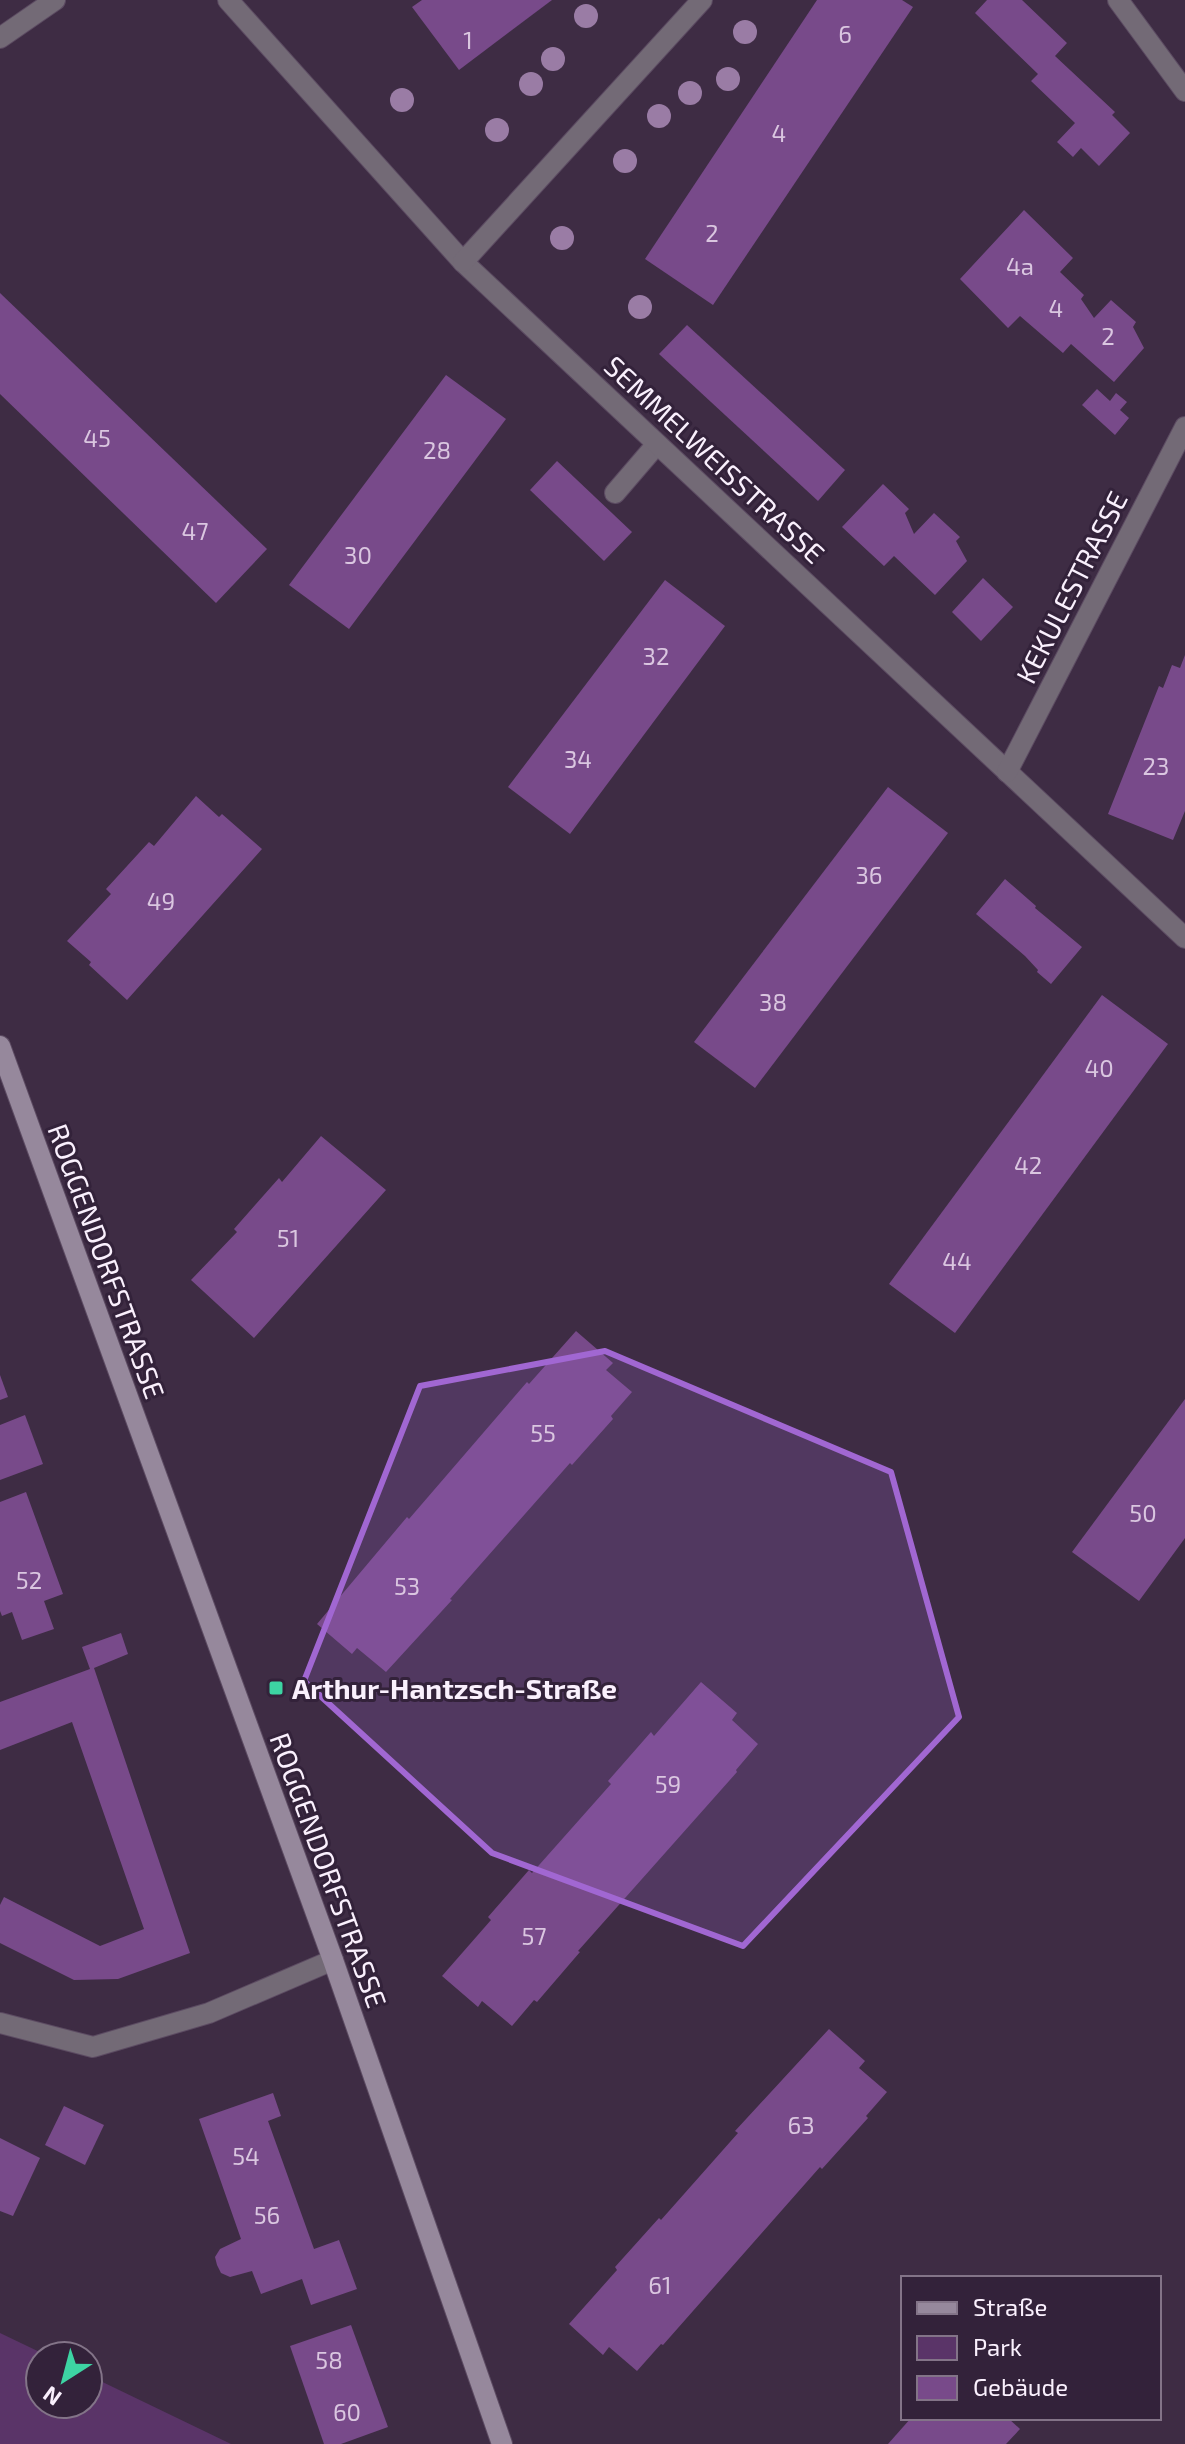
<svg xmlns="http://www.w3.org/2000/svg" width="1185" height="2444" viewBox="0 0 1185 2444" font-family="'Exo 2',sans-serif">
<rect width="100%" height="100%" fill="#3e2c44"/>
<polygon fill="#5a3468" points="0,2333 48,2356 40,2356 40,2404 88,2404 88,2375 231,2444 0,2444"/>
<g fill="#784a8a">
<polygon points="422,0 552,0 459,70 412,7"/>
<polygon points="817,0 902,0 913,7 713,305 645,259"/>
<polygon points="987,0 1022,0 1067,43 1055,56 1115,112 1112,115 1130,133 1099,166 1081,148 1073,157 1057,142 1075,123 1031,81 1038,74 975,13"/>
<polygon points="1024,210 1073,258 1060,272 1084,295 1081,299 1094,318 1111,300 1136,322 1133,327 1144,348 1114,382 1071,344 1063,353 1020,316 1008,328 960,279"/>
<polygon points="0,293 267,549 216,603 0,394"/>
<polygon points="687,325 845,470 818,501 659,354"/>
<polygon points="446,375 506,419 349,629 289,585"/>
<polygon points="1097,389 1110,401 1116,393 1127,402 1120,410 1129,418 1115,435 1082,405"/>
<polygon points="557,461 632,532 604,561 530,490"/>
<polygon points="883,484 909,509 905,513 914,534 934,513 960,537 956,541 967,561 935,595 894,556 884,566 842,527"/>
<polygon points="983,578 1013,607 981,641 952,612"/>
<polygon points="665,580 725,626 570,834 508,787"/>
<polygon points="1185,655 1185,811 1173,840 1108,814 1159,686 1163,688 1172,665 1180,668"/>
<polygon points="888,787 948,833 755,1088 694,1042"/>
<polygon points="196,796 219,817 222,814 262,849 127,1000 89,965 91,962 67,941 111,894 106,889 149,842 154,846"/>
<polygon points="1005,879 1036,906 1035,908 1082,947 1051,984 1037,972 1038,970 1025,956 976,914"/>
<polygon points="1102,995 1168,1044 955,1333 889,1284"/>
<polygon points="321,1136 386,1190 254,1338 191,1280 237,1232 234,1229 279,1178 282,1182"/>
<polygon points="576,1331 613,1363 606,1370 632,1392 611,1416 613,1419 572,1465 570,1463 450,1599 452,1600 386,1672 357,1648 352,1654 317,1624 407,1517 409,1519 527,1382 529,1384"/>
<polygon points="0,1375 8,1397 0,1400"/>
<polygon points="1185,1399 1185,1538 1139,1601 1072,1552"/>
<polygon points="25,1415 43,1464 0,1480 0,1425"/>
<polygon points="26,1492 63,1594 44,1601 54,1629 22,1640 12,1612 2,1616 0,1611 0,1502"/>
<polygon points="121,1633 128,1654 94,1668 190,1953 118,1979 74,1980 0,1943 0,1905 4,1897 100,1946 144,1929 72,1722 0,1750 0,1702 90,1669 82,1647"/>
<polygon points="701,1682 737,1713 732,1720 758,1744 736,1770 737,1772 578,1951 580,1952 537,2002 534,2000 512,2026 482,2001 478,2007 442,1976 491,1920 488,1917 529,1870 532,1873 611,1784 608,1781 651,1732 654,1736"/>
<polygon points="829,2029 865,2061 859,2068 887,2092 866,2116 868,2118 822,2169 820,2167 663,2345 661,2344 637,2371 609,2347 603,2355 569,2324 617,2270 615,2267 659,2218 661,2220 738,2133 735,2131"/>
<polygon points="273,2093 281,2116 268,2121 314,2249 339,2240 357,2289 311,2305 302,2279 261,2294 252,2271 230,2277 221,2273 217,2265 215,2257 220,2249 241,2239 199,2119"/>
<polygon points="64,2106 104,2125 85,2165 45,2145"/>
<polygon points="0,2138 40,2158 13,2216 0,2211"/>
<polygon points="351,2325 388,2427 341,2444 324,2444 290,2346"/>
<polygon points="911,2418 1008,2418 1020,2429 1006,2444 888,2444"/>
</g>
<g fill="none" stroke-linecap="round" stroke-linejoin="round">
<defs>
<polyline id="lane" points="615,493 657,444"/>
<g id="street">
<polyline points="228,0 463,262 1185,938"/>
<polyline points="1118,0 1185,91"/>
<polyline points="0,38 55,0"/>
<polyline points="463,262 702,0"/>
<polyline points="1007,772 1185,427"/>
<polyline points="0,2023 93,2047 209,2013 333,1960"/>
</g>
<polyline id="secondary" points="0,1046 333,1960 502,2444"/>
</defs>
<use href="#lane" stroke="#5c4b62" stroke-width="22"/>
<use href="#street" stroke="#5c4b62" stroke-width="22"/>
<use href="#secondary" stroke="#5c4b62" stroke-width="22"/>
<use href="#lane" stroke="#736a76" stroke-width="20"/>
<use href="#street" stroke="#736a76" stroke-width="20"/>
<use href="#secondary" stroke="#96889c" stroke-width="20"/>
</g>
<g fill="#9a7ca5">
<circle cx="586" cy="16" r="12"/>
<circle cx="745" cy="32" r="12"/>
<circle cx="553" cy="59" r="12"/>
<circle cx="728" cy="79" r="12"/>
<circle cx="531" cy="84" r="12"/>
<circle cx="690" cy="93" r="12"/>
<circle cx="402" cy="100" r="12"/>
<circle cx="659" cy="116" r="12"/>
<circle cx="497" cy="130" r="12"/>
<circle cx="625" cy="161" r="12"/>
<circle cx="562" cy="238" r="12"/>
<circle cx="640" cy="307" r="12"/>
</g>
<path fill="#a167d2" fill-opacity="0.2" stroke="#a167d2" stroke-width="6" stroke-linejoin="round" d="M605,1351L891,1472L959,1717L743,1946L492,1853L304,1681L420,1386Z"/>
<rect fill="#3dd4a3" stroke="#33223a" stroke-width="3" x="268" y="1680" width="16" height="16" rx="4"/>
<g text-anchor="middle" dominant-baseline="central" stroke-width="6" stroke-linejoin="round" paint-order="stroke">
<g font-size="24" fill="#dac6e0">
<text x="845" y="33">6</text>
<text x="468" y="39">1</text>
<text x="779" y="132">4</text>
<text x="712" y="232">2</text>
<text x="1020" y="265">4a</text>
<text x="1056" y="307">4</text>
<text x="1108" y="335">2</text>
<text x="97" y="437">45</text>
<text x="437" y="449">28</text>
<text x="195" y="530">47</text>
<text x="358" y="554">30</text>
<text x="656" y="655">32</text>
<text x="578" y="758">34</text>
<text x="1156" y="765">23</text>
<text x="869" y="874">36</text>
<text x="161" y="900">49</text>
<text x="773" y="1001">38</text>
<text x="1099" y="1067">40</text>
<text x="1028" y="1164">42</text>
<text x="288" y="1237">51</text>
<text x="957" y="1260">44</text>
<text x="543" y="1432">55</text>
<text x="1143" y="1512">50</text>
<text x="29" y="1579">52</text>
<text x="407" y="1585">53</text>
<text x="668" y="1783">59</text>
<text x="534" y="1935">57</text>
<text x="801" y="2124">63</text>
<text x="246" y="2155">54</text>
<text x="267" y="2214">56</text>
<text x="660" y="2284">61</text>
<text x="329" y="2359">58</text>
<text x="347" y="2411">60</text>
</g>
<g font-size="28" fill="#faf0fd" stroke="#33223a">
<text transform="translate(715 459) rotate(43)">SEMMELWEISSTRASSE</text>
<text transform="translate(1071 587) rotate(-63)">KEKULESTRASSE</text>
<text transform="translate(107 1261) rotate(70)">ROGGENDORFSTRASSE</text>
<text transform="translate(329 1870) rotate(70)">ROGGENDORFSTRASSE</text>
</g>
<g font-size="28" font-weight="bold" fill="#faf0fd" stroke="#33223a" text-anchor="start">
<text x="292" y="1688">Arthur-Hantzsch-Straße</text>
</g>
</g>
<rect x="901" y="2276" width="260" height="144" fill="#33223a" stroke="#837488" stroke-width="2"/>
<rect x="917" y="2302" width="40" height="12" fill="#96889c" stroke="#837488" stroke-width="2"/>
<text x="973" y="2316" font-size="24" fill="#faf0fd">Straße</text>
<rect x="917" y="2336" width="40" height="24" fill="#5a3468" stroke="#837488" stroke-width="2"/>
<text x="973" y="2356" font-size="24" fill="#faf0fd">Park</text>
<rect x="917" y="2376" width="40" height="24" fill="#784a8a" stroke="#837488" stroke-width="2"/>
<text x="973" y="2396" font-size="24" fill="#faf0fd">Gebäude</text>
<g transform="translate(64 2380) rotate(216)"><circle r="38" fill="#33223a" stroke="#837488" stroke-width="2"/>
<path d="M0-6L14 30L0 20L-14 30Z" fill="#3dd4a3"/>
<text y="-12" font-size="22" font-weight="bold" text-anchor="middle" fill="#faf0fd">N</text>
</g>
</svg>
